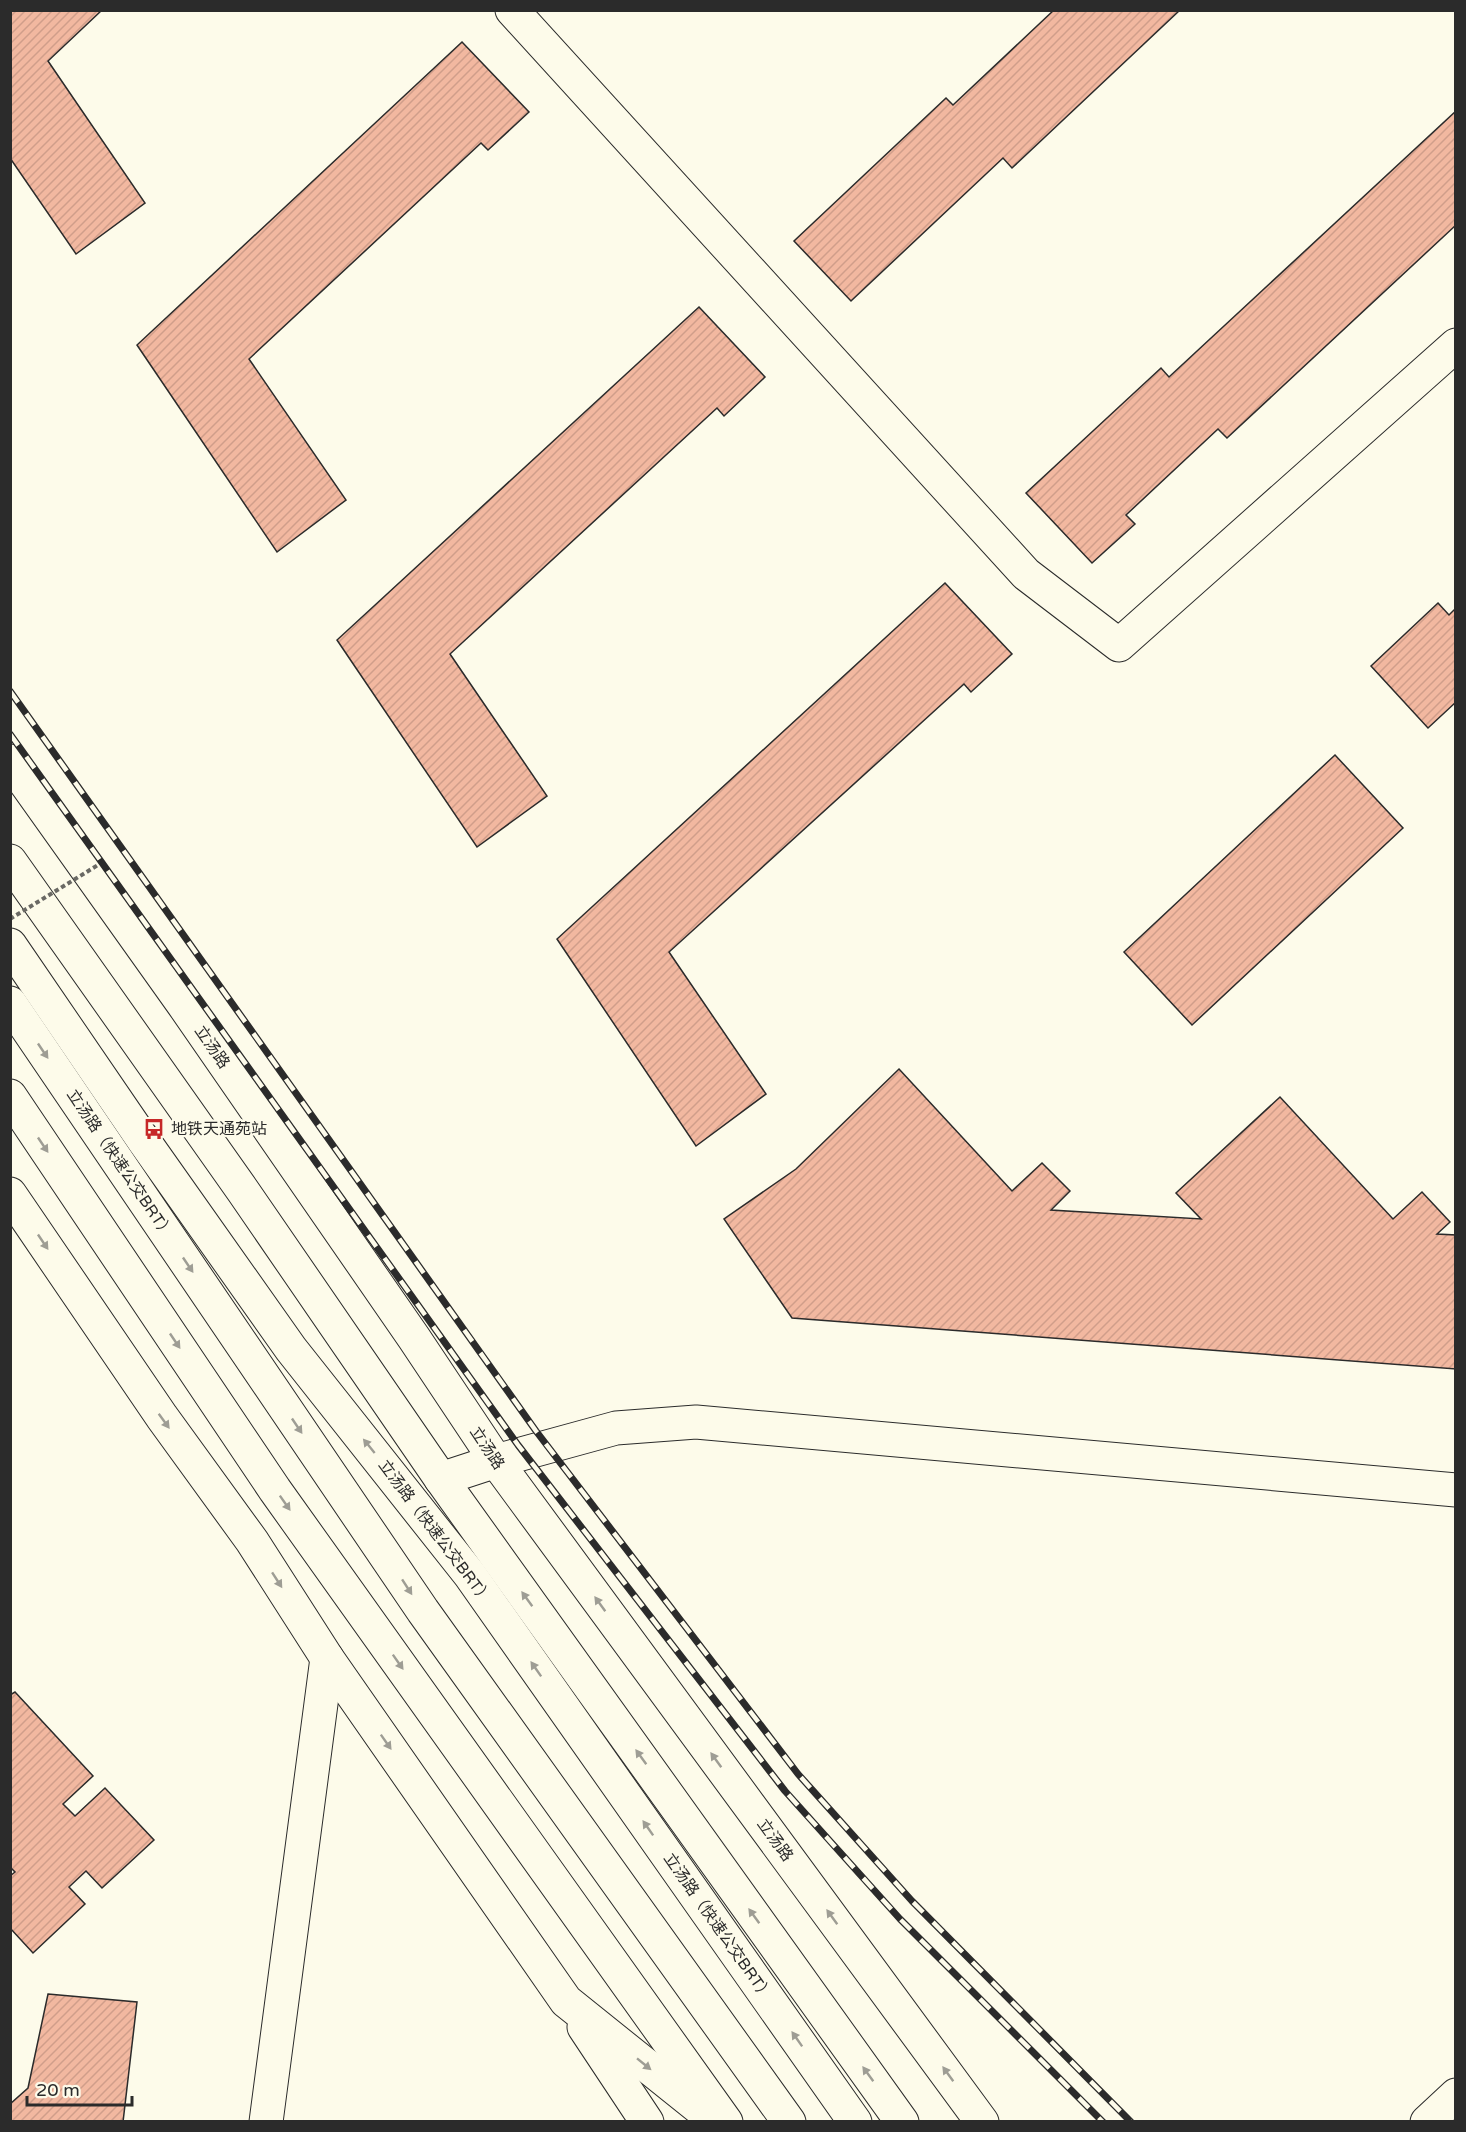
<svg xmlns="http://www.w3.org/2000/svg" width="1466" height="2132" viewBox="0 0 1466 2132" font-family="'Varela Round','Noto Sans SC',sans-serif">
<defs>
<pattern id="building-hatch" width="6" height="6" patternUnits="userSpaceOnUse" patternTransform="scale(1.5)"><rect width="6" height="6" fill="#f2b8a0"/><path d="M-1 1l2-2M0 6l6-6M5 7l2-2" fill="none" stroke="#d09e8a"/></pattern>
</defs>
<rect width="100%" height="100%" fill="#fdfbea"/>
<g fill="url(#building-hatch)" stroke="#2b2b2b" stroke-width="1.5">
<polygon points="10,10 102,10 48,61 145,203 76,254 10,158"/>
<polygon points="1054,10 1180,10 1012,168 1003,158 851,301 794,241 946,98 953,105"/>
<polygon points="462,42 529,112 488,150 481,143 249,359 346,500 277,552 137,345"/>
<polygon points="1456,111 1456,225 1227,438 1218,429 1126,515 1135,524 1092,563 1026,493 1161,368 1169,377"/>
<polygon points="699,307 765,377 724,416 717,408 450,654 547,796 477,847 337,640"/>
<polygon points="945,583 1012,654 971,692 964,684 669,952 766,1094 696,1146 557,939"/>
<polygon points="1438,603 1449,615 1456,608 1456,702 1428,728 1371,666"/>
<polygon points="1335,755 1403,828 1192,1025 1124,952"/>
<polygon points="899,1069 1012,1191 1042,1163 1070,1191 1051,1210 1201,1219 1176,1193 1280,1097 1393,1219 1422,1192 1450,1222 1437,1234 1456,1235 1456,1369 792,1318 724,1219 796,1169"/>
<polygon points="15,1692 93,1776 63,1804 75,1816 105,1788 154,1840 102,1888 86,1871 69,1887 85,1904 33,1953 10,1928 10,1876 15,1872 10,1867 10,1695"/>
<polygon points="48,1994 137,2002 123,2122 10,2122 10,2104 28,2088"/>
</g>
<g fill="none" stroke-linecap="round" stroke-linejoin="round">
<defs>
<g id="minor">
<polyline points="512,10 1026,574 1119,645 1456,345"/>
<polyline points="10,761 183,1004 414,1338 496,1461 982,2122"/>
<polyline points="10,945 144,1141 291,1349 470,1575 855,2122"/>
<polyline points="10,1003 423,1611 789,2122"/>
<polyline points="10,1194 162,1417 252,1541 327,1658 566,2001 717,2122"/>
<polyline points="441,1479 496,1461 616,1428 696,1422 1456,1490"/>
<polyline points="584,2027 647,2122"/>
<polyline points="266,2122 327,1658"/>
</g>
<g id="major">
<polyline points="10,861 243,1191 441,1479 902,2122"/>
<polyline points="10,1096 275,1490 726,2122"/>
<polyline points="1427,2122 1456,2095"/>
</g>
</defs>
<use href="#minor" stroke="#2b2b2b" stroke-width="35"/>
<use href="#major" stroke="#2b2b2b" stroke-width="35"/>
<use href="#minor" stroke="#fdfbea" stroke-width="33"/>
<use href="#major" stroke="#fdfbea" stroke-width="33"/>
<defs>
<g id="rail">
<polyline points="10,691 536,1431 798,1774 912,1901 1131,2122"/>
<polyline points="10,734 518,1445 785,1791 900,1919 1103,2122"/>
</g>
</defs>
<use href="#rail" stroke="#2b2b2b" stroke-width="7"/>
<use href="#rail" stroke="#fdfbea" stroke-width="4.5" stroke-dasharray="14" stroke-linecap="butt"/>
<polyline stroke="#6a6964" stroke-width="4" stroke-dasharray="4.5 3" stroke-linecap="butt" points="10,919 98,865"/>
</g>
<defs><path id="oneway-solid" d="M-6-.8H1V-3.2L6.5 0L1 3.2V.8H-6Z" transform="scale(1.5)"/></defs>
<g fill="#9e9d94">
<use href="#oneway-solid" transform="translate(43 1051) rotate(56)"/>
<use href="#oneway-solid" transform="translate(43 1145) rotate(56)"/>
<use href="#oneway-solid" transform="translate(43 1242) rotate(56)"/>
<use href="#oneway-solid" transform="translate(188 1265) rotate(56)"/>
<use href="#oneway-solid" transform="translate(175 1341) rotate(56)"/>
<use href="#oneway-solid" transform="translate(164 1421) rotate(54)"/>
<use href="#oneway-solid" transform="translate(297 1426) rotate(56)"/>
<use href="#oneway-solid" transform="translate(369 1446) rotate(-129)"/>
<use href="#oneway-solid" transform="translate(285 1503) rotate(55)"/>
<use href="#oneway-solid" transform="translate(277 1580) rotate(57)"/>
<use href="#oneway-solid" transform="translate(407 1587) rotate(57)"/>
<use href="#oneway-solid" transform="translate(527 1599) rotate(-126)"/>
<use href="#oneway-solid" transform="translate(600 1604) rotate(-126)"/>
<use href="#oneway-solid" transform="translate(398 1662) rotate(55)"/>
<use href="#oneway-solid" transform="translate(536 1669) rotate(-125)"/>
<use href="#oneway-solid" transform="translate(386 1742) rotate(55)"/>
<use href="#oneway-solid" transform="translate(641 1757) rotate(-126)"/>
<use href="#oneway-solid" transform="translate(716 1760) rotate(-126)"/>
<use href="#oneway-solid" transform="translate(648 1828) rotate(-125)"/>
<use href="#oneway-solid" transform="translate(754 1916) rotate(-126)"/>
<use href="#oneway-solid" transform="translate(832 1917) rotate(-126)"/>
<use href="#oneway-solid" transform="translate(797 2039) rotate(-125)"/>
<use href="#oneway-solid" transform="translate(644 2064) rotate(39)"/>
<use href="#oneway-solid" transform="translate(868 2074) rotate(-126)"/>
<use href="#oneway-solid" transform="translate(948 2074) rotate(-126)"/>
</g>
<defs>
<symbol id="bus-bare" viewBox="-9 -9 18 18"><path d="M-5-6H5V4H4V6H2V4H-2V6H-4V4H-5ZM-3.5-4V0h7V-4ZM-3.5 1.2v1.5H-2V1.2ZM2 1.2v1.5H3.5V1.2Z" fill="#c62828" stroke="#fdfbea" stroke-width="2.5" paint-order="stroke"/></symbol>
</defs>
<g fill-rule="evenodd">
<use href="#bus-bare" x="139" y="1114" width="30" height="30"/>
</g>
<g text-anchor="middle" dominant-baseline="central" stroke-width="4.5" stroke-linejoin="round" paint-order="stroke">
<g font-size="16" fill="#2b2b2b" stroke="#fdfbea">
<text transform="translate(212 1047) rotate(55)">立汤路</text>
<text transform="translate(120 1164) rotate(56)">立汤路（快速公交BRT）</text>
<text transform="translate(487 1448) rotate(56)">立汤路</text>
<text transform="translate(435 1532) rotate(53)">立汤路（快速公交BRT）</text>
<text transform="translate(775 1840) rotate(54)">立汤路</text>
<text transform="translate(718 1927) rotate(55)">立汤路（快速公交BRT）</text>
</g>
<g font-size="16" fill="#2b2b2b" stroke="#fdfbea" text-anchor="start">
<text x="171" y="1129">地铁天通苑站</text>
</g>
</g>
<rect width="1466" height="2132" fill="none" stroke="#2b2b2b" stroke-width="24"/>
<path d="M27 2096v9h105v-9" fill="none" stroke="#2b2b2b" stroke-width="3"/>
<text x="36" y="2096" font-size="18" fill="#2b2b2b" stroke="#fdfbea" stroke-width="4.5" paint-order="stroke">20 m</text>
</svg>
